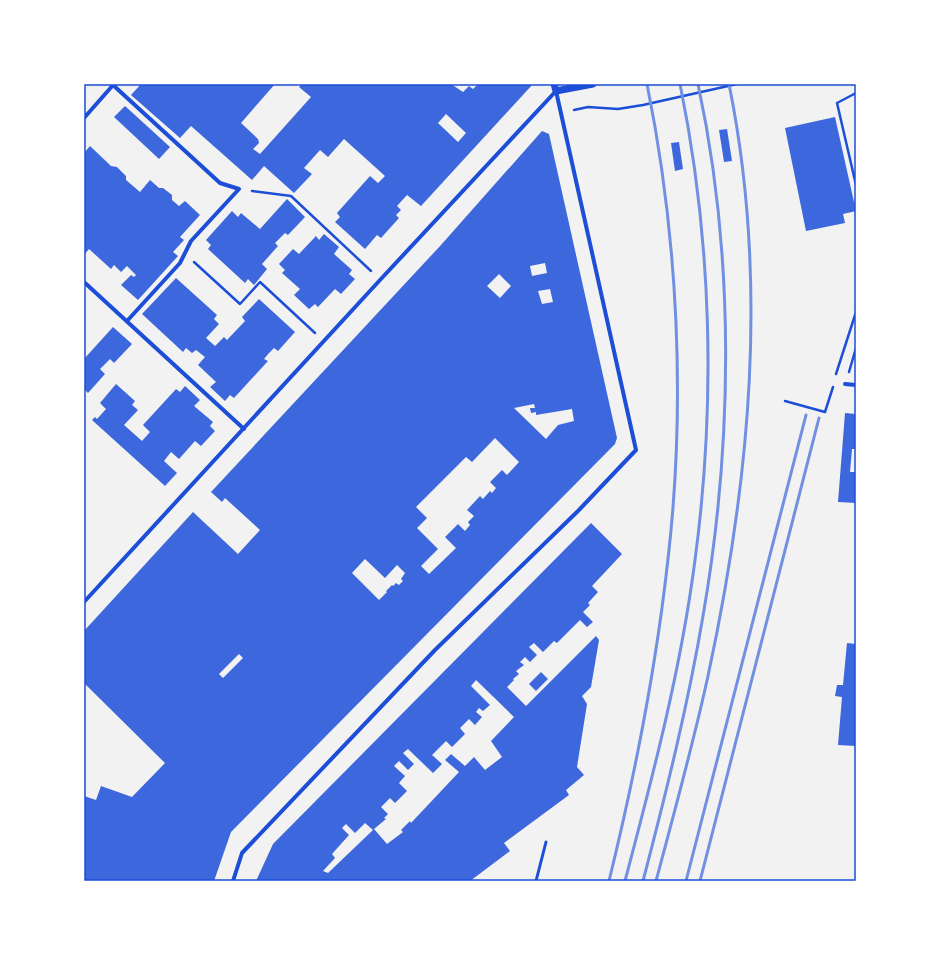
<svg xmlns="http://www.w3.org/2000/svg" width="940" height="965" viewBox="0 0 940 965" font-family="Rubik,sans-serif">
<rect width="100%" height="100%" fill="#f2f2f2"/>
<g fill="#3d67dc" fill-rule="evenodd">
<path d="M141,84H275L241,123L258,139L259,143L253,149L260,154L311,97L299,87L302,84H451L463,92L469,86L473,89L478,84H533L421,206L407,195L397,206L401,210L396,215L399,218L381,238L377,235L365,249L335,222L340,217L337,213L370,176L378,183L385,176L344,139L328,157L320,150L304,168L312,174L294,193L264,166L252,180L191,126L180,138L131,95ZM446,114L466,133L458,142L438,123Z"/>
<polygon points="125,106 170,147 159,159 114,117"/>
<polygon points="835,117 856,211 843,214 845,223 806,231 785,128"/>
<polygon points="727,129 732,161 724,162 719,130"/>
<path d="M542,131L549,134L617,438L615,444L231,832L214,881H84V796L96,800L101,786L132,797L165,763L84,683V631L193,512L238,554L260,530L225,498L222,502L211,492L441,245ZM545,263L547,273L532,276L530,266ZM499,274L511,286L500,298L487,286ZM550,289L553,302L542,304L538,291ZM534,404L535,408H530L531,413L536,412V415L572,409L574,421L558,425L546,439L514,408ZM495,438L519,462L507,475L502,470L490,482L496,488L492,493L490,491L483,499L480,496L467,510L474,516L468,522L470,525L465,531L458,524L445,537L456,548L429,574L421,566L438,549L417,528L427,518L416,507L466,457L472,462ZM365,559L385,578L397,565L405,573L401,579L403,581L399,585L396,583L393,586L392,585L386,591L387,592L379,600L352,573ZM239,654L243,658L223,678L219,674Z"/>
<polygon points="679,142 683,169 675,171 671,143"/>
<polygon points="90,146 111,166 117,167 126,176 126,180 140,192 150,180 159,188 163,188 172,195 172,200 179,206 185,201 200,215 180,237 184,240 173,252 178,256 138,300 121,285 131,275 134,277 136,275 127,266 121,272 114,265 111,269 89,249 84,255 84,153"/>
<polygon points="287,199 305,217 288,235 285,233 275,243 278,246 262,264 267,269 254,285 248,279 245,283 208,249 211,245 206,240 232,211 238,217 241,213 260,229"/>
<polygon points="324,234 339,247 334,254 352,270 349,274 355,279 341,294 335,289 318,307 315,304 309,309 294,295 300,289 282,273 285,270 279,264 293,249 299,254 316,236 319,240"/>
<polygon points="176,278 217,315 214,319 219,324 206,338 215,346 224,337 227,340 245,321 242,317 259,299 295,332 278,351 274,348 269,353 264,359 268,361 234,398 230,395 225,401 210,387 216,382 198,365 205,357 196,350 192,353 186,348 183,352 142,314"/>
<polygon points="113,327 132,344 114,363 110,359 100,369 105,374 88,393 84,389 84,359"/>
<polygon points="116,384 135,401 132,405 138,410 124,425 142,441 150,432 143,425 176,389 180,392 185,386 200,400 194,406 213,422 210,426 215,431 201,446 195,441 179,459 171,452 164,461 177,473 165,486 92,420 95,417 97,419 106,409 100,403"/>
<polygon points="845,413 856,414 856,449 852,449 850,472 856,472 856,503 838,502"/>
<path d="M591,523L622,554L592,586L598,592L588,603L590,605L583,612L593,622L587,627L580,620L557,643L554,641L543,652L534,643L529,647L537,655L530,662L525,657L520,662L524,665L516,671L519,674L513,679L514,680L507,687L526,706L596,636L599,640L591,687L582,696L587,704L577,767L584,775L566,790L569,795L504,843L510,851L470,881H256L273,844ZM476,680L514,717L491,741L502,757L485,770L474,757L465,766L451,754L445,760L459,772L411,823L410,821L401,830L403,832L387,844L374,829L386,819L384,818L388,814L381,807L390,798L395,803L407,791L399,783L405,776L394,766L399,761L408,770L414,764L403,753L408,749L433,773L442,764L432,755L446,741L452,747L465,734L460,728L469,719L475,725L482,717L476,712L479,708L483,711L490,705L471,686ZM365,823L373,830L328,873L323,871L335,858L332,854L349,835L342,828L346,824L355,833Z"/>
<polygon points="847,643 856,644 856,746 838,745 842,697 835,696 837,685 843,685"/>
<polygon points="541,672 548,679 536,691 529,684"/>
</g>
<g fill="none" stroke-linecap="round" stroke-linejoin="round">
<g stroke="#1d4ed8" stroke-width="2.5">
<polyline points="856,93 837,103 856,185"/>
<polyline points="574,110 588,107 618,109 643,105 737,84"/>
<polyline points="252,191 291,196 371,271"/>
<polyline points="194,262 240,304 260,282 315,333"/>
<polyline points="849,372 856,348"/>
<polyline points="836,374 856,312"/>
<polyline points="785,401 825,412 833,387"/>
</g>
<polyline stroke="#1d4ed8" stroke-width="3" points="536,881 546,842"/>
<g stroke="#1d4ed8" stroke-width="4">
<polyline points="113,85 220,183 239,189 191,241 180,263 127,321"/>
<polyline points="84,118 114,84"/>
<polyline points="84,282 244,429"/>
<polyline points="845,384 856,385"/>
<polyline points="84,602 380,280 556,91"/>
<polyline points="233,881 242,853 435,650 579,510 636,450 556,91"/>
</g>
<polyline stroke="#1d4ed8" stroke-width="7" points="554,84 556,91 593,84"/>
<g stroke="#7290e2" stroke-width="3">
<path d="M609,881C635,775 656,668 668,559C686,403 678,237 647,84"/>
<path d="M625,881C653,775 681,669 695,560C716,403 712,240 680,84"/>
<path d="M643,881C666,793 688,705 703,616C733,443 735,256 698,84"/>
<path d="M656,881C674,813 693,745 708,676C750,481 769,281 729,84"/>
<polyline points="686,881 806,415"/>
<polyline points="700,881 819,418"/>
</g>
</g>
<rect width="940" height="965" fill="none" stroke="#ffffff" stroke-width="170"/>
<rect x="85" y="85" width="770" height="795" fill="none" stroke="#1d4ed8" stroke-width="1.5"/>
</svg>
